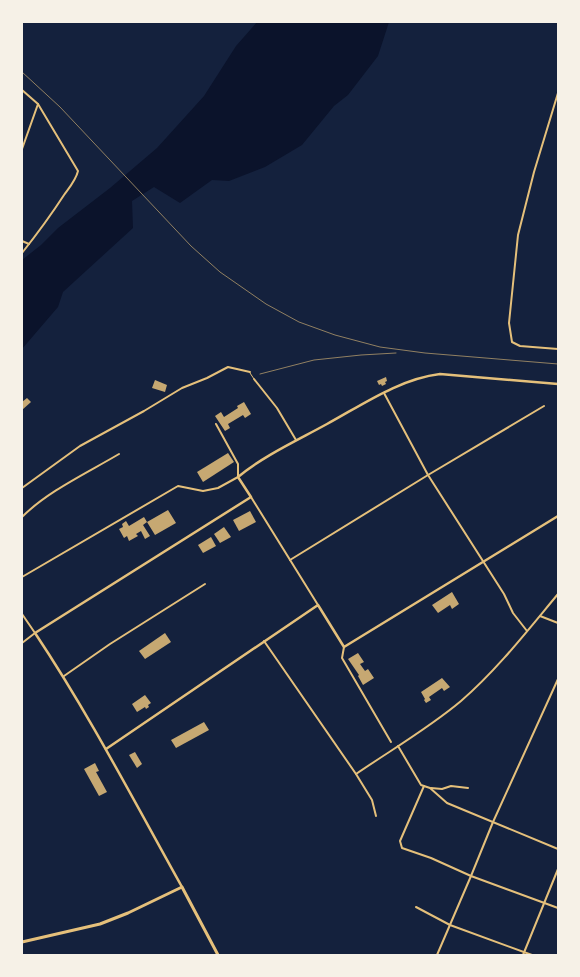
<svg xmlns="http://www.w3.org/2000/svg" width="580" height="977" viewBox="0 0 580 977" font-family="'Source Sans 3',sans-serif">
<rect width="100%" height="100%" fill="#14213d"/>
<polygon fill="#0b132b" points="257,22 389,22 378,56 348,95 334,106 302,145 265,167 229,181 212,180 180,203 154,187 132,201 133,228 63,292 58,307 22,349 22,260 41,245 58,228 110,188 157,148 204,96 236,46"/>
<g fill="#c6a872">
<polygon points="386,377 387,381 385,382 386,384 382,386 381,384 379,385 377,381"/>
<polygon points="155,380 167,385 165,392 152,388"/>
<polygon points="27,398 31,402 22,410 22,402"/>
<polygon points="244,402 251,414 245,418 243,415 228,424 230,428 225,431 215,416 221,412 224,417 238,408 237,406"/>
<polygon points="228,453 234,462 203,482 197,472"/>
<polygon points="168,510 176,523 155,535 147,522 143,525 150,536 145,539 141,531 136,534 138,536 129,541 127,536 124,538 119,529 123,527 122,524 126,521 129,526 144,517 147,522"/>
<polygon points="250,511 256,522 239,531 233,520"/>
<polygon points="224,527 231,537 220,543 214,534"/>
<polygon points="211,537 216,546 203,553 198,545"/>
<polygon points="452,592 459,604 452,609 450,605 438,613 432,605"/>
<polygon points="165,633 171,642 145,659 139,651"/>
<polygon points="358,653 364,662 360,664 365,671 368,669 374,678 363,685 358,676 359,675 348,659"/>
<polygon points="442,678 450,687 444,691 442,688 429,697 431,700 426,703 424,700 425,699 421,692"/>
<polygon points="145,695 151,703 148,705 149,707 146,709 145,707 137,712 132,704"/>
<polygon points="204,722 209,730 176,748 171,740"/>
<polygon points="135,752 142,764 137,768 129,755"/>
<polygon points="95,763 99,771 96,772 107,792 99,796 84,769"/>
</g>
<g fill="none" stroke-linecap="round" stroke-linejoin="round">
<polyline stroke="#e5c07b" stroke-width="1" points="250,373 254,379"/>
<g stroke="#e5c07b" stroke-width="2">
<polyline points="542,22 544,22"/>
<path d="M22,90L38,104L78,171C76,180 69,188 64,195C51,215 37,234 22,253"/>
<polyline points="558,93 534,172 518,235 509,323 512,342 520,346 558,349"/>
<polyline points="22,149 38,104"/>
<polyline points="22,241 29,244"/>
<polyline points="254,379 277,408 296,440"/>
<polyline points="384,393 428,475 504,594 513,613 527,631"/>
<polyline points="22,488 80,446 144,411 182,388 207,378 228,367 250,372"/>
<polyline points="251,497 318,605"/>
<path d="M22,517C48,491 87,473 119,454"/>
<polyline points="290,560 428,475 544,406"/>
<polyline points="22,577 178,486 203,491 218,488 238,477 238,464 216,424"/>
<polyline points="22,614 35,633 22,643"/>
<polyline points="540,616 558,623"/>
<polyline points="264,641 356,774 372,800 376,816"/>
<polyline points="344,647 342,658 391,742"/>
<polyline points="64,676 110,644 205,584"/>
<polyline points="398,746 421,785 430,788 447,803 558,849"/>
<path d="M356,774C391,750 429,728 461,701C497,670 528,630 558,594"/>
<polyline points="424,786 400,841 402,848 431,858 471,876 558,908"/>
<polyline points="431,788 442,789 451,786 468,788"/>
<polyline points="416,907 450,925 532,955"/>
<polyline points="437,955 471,876 493,822 558,679"/>
<polyline points="523,955 558,869"/>
</g>
<g stroke="#e5c07b" stroke-width="2.5">
<polyline points="106,749 318,605 344,647 558,516"/>
<path d="M182,887C134,801 89,714 35,633L251,497L238,477C263,456 298,440 327,424C362,405 399,379 440,374L558,384"/>
</g>
<polyline stroke="#e5c07b" stroke-width="3" points="22,942 100,924 128,913 182,887 218,955"/>
<g stroke="#918062" stroke-width="1">
<polyline points="22,72 60,107 191,246 220,272 266,304 299,322 335,335 380,347 425,353 558,364"/>
<polyline points="260,374 314,360 361,355 396,353"/>
</g>
</g>
<rect width="580" height="977" fill="none" stroke="#f6f1e7" stroke-width="46"/>
</svg>
